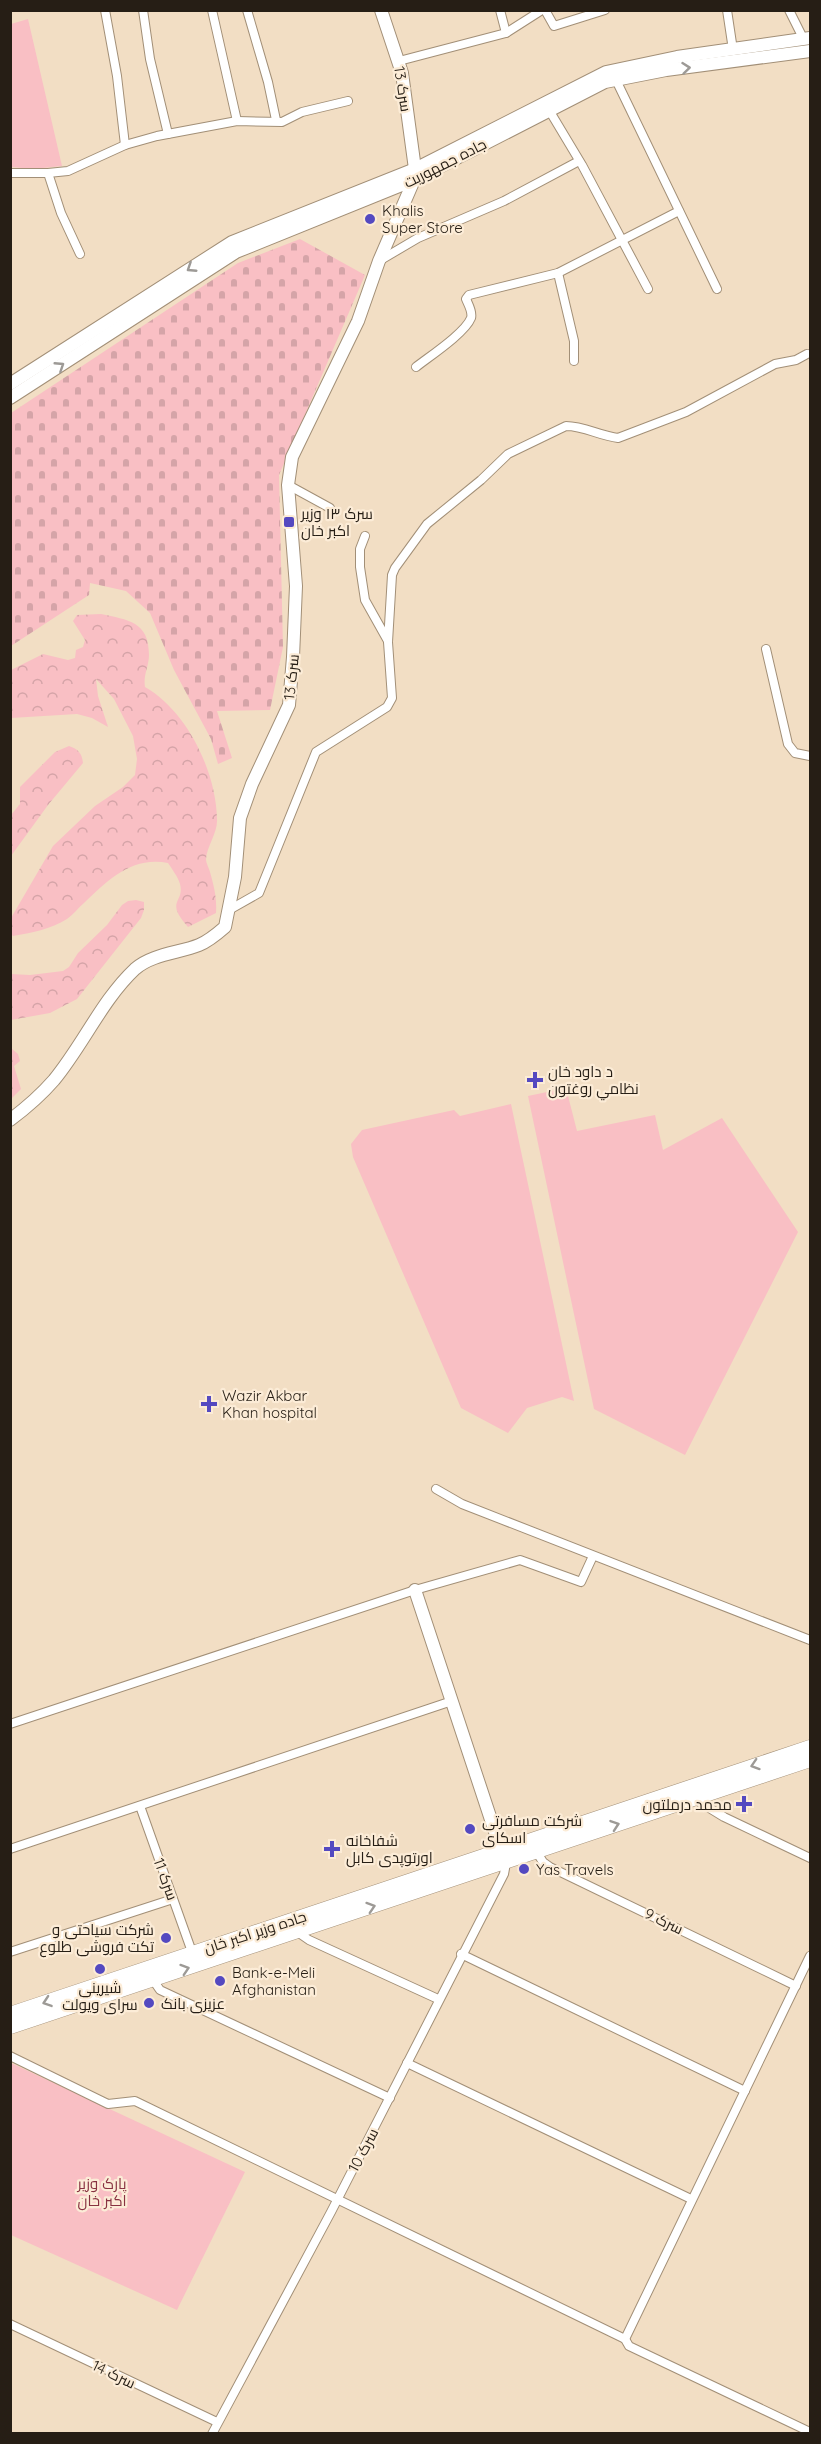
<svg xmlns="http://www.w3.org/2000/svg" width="821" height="2444" viewBox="0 0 821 2444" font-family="Quicksand,Cairo,sans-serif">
<defs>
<pattern id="forest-crowns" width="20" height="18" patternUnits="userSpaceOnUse" patternTransform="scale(1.5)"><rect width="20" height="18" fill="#f9bfc4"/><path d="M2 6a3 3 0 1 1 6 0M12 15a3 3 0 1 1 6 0" fill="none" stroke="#d5a4a8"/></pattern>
<pattern id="cemetery-stones" width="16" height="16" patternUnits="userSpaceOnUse" patternTransform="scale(1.5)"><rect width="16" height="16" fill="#f9bfc4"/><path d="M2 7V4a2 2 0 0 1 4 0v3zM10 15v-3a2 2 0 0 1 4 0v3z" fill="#d5a4a8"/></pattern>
</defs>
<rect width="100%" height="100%" fill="#f2dec4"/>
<g fill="#f9bfc4">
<polygon points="28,19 62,166 33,169 11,167 11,24"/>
<polygon points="566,1088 577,1131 655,1115 663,1150 722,1118 798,1232 685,1455 594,1409 528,1096"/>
<polygon points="511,1104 574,1401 562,1397 527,1408 508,1433 461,1408 353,1157 351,1144 362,1130 454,1110 460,1116"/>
<polygon points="11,2063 245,2172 177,2310 11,2235"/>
</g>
<g fill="url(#forest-crowns)">
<path d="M101,614C128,620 149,621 149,655C149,666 143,675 145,687C187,711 216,771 217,819C218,832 207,846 206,859C206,863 209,868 210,872C214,886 217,898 216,913L188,927C164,900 185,903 180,884C178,877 172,869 168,863C132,856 108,880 84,903C78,908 73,915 67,919C51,929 31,933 13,936L11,934V918L53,846L95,806L123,787L135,775L137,759L133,736L114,699L96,679L98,696L108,727L92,718L77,714L11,718V670L43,654L68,660L75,658L76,650L83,647L85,640L73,621L77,615Z"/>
<path d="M69,746C78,749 82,753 83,763L48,805L11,856V815L20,804V787L55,752Z"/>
<polygon points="136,900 144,902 144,910 141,918 77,999 50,1013 11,1020 11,974 30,975 63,971 69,967 78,953 107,925 122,905 128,901"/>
<polygon points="11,1048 18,1054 20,1061 14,1066 21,1089 11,1099"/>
</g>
<polygon fill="url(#cemetery-stones)" points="300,239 365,275 279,475 283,647 270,710 217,711 232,758 218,764 211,739 174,670 150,613 126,591 90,583 89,595 11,646 11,413 238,263"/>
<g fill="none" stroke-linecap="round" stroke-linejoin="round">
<defs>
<g id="street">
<polyline points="105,10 117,76 125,145"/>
<polyline points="143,10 150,59 168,134"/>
<polyline points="212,10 237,121"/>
<polyline points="247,10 268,82 276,120"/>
<polyline points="500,10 506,33"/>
<polyline points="545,10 554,26 605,10"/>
<polyline points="727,10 733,50"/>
<polyline points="789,10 804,40"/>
<polyline points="399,61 506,33 542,10"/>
<polyline points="616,80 717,289"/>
<polyline points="549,110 582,165 648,289"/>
<polyline points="10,173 48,173 68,171 125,145 157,136 237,121 282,122 302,112 348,101"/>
<polyline points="48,173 61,213 80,254"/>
<polyline points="379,261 418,238 504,201 579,161"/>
<polyline points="558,273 574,341 574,361"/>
<path d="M416,367C430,356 465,333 471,318C473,312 468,304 466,299L469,295L558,273L679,211"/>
<polyline points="288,485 330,508"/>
<polyline points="365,536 360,549 360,567 365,600 388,641"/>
<polyline points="766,649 788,744 795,753 810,756"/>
<path d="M229,910L259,893L316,752L387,707L392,698L388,642L392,575L395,568L427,524L481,480L508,454L566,426C584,426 600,436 618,438L686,412L775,364L796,360L807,354"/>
<polyline points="436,1489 462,1504 810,1640"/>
<polyline points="10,1724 415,1590 520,1560 581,1582 593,1556"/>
<polyline points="693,1798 724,1817 810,1858"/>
<polyline points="140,1806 192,1952"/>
<polyline points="534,1848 543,1862 550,1867 796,1986"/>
<polyline points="10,1849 452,1701"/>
<polyline points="296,1931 309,1940 438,1999"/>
<polyline points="10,1952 173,1899"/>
<polyline points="461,1954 745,2091"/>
<polyline points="151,1977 160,1990 390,2098"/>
<polyline points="10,2056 108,2104 135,2101 625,2339 629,2346 810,2432"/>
<polyline points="407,2063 691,2199"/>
<polyline points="10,2324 217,2422"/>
<polyline points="625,2339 810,1956"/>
<polyline points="212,2434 331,2212 504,1874 506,1863"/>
</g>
<g id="secondary">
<polyline points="381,10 402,73 415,169"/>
<polyline points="10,384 232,242 415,169 606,72 677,57 810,38"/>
<polyline points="10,398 236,252 414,180 605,82 666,70 810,51"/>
<path d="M10,1120C26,1108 41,1095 54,1080C83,1045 102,1000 135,969C152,954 179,953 199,945C209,941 217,934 225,927L235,877L240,818L252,784L289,705L293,657L296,586L288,485L292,457L358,321L379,261L414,180"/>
<polyline points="415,1590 504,1859"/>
</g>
<g id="primary">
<polyline points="10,2014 810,1747"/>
<polyline points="10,2027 810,1760"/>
</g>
</defs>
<use href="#street" stroke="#a28f77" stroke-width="10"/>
<use href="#secondary" stroke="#a28f77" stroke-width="14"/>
<use href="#primary" stroke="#a28f77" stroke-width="15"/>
<use href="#street" stroke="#fff" stroke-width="8"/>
<use href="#secondary" stroke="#fff" stroke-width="12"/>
<use href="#primary" stroke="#fff" stroke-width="14"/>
</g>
<defs><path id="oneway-chevron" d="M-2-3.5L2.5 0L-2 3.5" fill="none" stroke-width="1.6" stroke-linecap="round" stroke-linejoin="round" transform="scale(1.5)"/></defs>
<g stroke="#9d9a96">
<use href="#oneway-chevron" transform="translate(686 68) rotate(-6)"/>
<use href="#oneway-chevron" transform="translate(191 268) rotate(147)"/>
<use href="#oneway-chevron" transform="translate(60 366) rotate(-33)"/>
<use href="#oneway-chevron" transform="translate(755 1765) rotate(162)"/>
<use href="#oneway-chevron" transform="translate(615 1825) rotate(-19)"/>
<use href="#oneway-chevron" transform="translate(371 1907) rotate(-18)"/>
<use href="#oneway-chevron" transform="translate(185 1969) rotate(-18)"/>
<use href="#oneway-chevron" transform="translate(47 2002) rotate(161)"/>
</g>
<g fill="#5449c0" stroke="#fcecd7" stroke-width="2">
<circle cx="370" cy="219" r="6"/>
<rect x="283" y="516" width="12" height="12" rx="3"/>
<path d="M532 1071h6v6h6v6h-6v6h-6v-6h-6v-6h6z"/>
<path d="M206 1395h6v6h6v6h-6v6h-6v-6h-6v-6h6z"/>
<path d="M741 1795h6v6h6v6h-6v6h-6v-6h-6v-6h6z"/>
<circle cx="470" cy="1829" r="6"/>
<path d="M329 1840h6v6h6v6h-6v6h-6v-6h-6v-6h6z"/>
<circle cx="524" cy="1869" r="6"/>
<circle cx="166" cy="1938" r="6"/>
<circle cx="100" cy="1969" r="6"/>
<circle cx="220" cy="1981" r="6"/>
<circle cx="149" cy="2003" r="6"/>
</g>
<g text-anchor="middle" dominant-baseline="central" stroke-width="4.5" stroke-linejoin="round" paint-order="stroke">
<g font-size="15" fill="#261e15" stroke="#fcecd7">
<text transform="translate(403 89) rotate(81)">سرک 13</text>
<text transform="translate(445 163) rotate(-27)">جاده جمهوریت</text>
<text transform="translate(291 677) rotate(-84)">سرک 13</text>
<text transform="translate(166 1879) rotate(70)">سرک 11</text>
<text transform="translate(664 1921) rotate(26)">سرک 9</text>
<text transform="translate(255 1932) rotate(-18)">جاده وزیر اکبر خان</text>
<text transform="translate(363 2150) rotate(-62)">سرک 10</text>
<text transform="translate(114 2374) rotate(26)">سرک 14</text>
</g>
<g font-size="15" fill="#261e15" stroke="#fcecd7" text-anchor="start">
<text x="382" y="210">Khalis<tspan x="382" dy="17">Super Store</tspan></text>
<text x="301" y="513">سرک ۱۳ وزیر<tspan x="301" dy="17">اکبر خان</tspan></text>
<text x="548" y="1071">د داود خان<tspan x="548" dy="17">نظامي روغتون</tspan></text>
<text x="222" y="1395">Wazir Akbar<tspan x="222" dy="17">Khan hospital</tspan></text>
<text x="732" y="1804" text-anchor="end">محمد درملتون</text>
<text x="482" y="1820">شرکت مسافرتی<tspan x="482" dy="17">اسکای</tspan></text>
<text x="346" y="1840">شفاخانه<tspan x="346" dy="17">اورتوپدی کابل</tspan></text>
<text x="536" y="1869">Yas Travels</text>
<text x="154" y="1929" text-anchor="end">شرکت سیاحتی و<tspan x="154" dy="17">تکت فروشی طلوع</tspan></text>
<text x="232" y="1972">Bank-e-Meli<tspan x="232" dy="17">Afghanistan</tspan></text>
<text x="100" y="1987" text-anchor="middle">شیرینی<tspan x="100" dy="17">سرای ویولت</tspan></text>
<text x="161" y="2003">عزیزی بانک</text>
</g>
<g font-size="15" fill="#883241" stroke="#fcecd7">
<text x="102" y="2183">پارک وزیر<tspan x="102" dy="17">اکبر خان</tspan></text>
</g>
</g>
<rect width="821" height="2444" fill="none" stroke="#261e15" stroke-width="24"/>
</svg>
